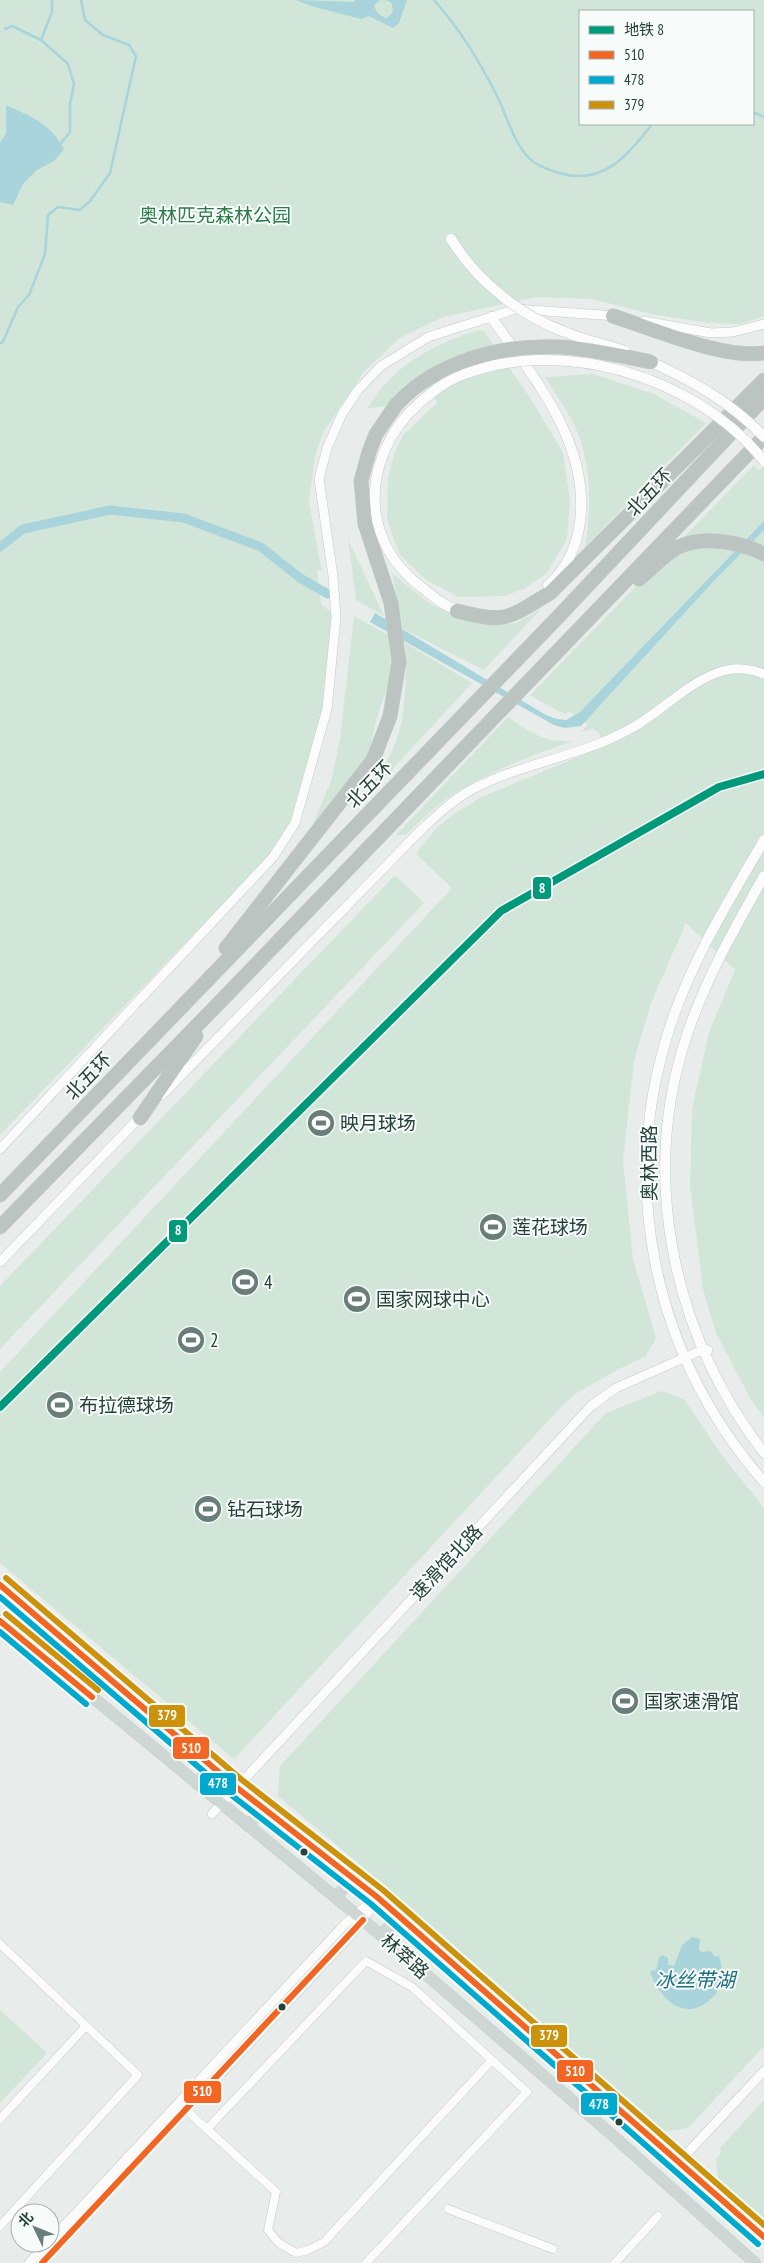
<svg xmlns="http://www.w3.org/2000/svg" width="764" height="2263" viewBox="0 0 764 2263" font-family="'PT Sans Narrow','Noto Sans SC',sans-serif">
<rect width="100%" height="100%" fill="#e8edeb"/>
<g fill="#d1e6d8" fill-rule="evenodd">
<path d="M0,0H764V316L741,324L708,323L656,315L591,299L537,297L443,317L400,338L364,372L324,431L315,456L309,502L322,572L317,569L321,604L332,613L331,648L326,673L323,709L292,824L269,856L0,1135ZM580,11H753V124H580Z"/>
<path d="M478,330L484,331L531,399L563,452L570,501L567,539L547,573L524,589L504,596L458,597L425,579L399,554L387,519L388,479L393,457L403,435L437,403L422,374L405,385L385,406L367,409C391,367 433,344 478,330Z"/>
<path d="M593,374L654,394L706,423L585,547C591,508 592,471 578,433C570,414 556,395 545,377Z"/>
<path d="M754,465L759,471L764,466V1418L750,1398L716,1333L703,1289L690,1186L692,1109L709,1032L735,970L686,923L651,1003L634,1061L623,1160L633,1259L656,1338L646,1356L619,1369L575,1394L563,1405L234,1759L0,1563V1372L452,888L416,854C427,838 441,821 459,811C466,807 472,804 479,798L602,747L599,733L593,729L581,732L588,725L569,711L566,714L556,710L530,695Z"/>
<polygon points="348,539 384,616 356,600"/>
<polygon points="392,573 429,603 460,619 499,625 516,623 542,608 484,670 403,629"/>
<polygon points="354,616 388,635 392,676 379,710 368,756 311,829 331,781 340,739"/>
<path d="M405,643L472,683L353,812C368,791 390,761 398,736C406,710 407,669 405,643Z"/>
<path d="M508,717C530,732 545,743 573,741C528,757 484,773 445,800C431,810 418,824 405,835H396Z"/>
<polygon points="395,875 424,903 0,1349 0,1286"/>
<path d="M661,1391L684,1399L721,1454L764,1508V2046L688,2128L662,2132C537,2016 409,1905 278,1796L280,1766L606,1413Z"/>
<polygon points="0,2010 47,2053 0,2103"/>
<polygon points="764,2100 764,2220 718,2179 716,2159 721,2153 720,2148"/>
</g>
<g fill="#a9d4db">
<path d="M296,0L354,2L355,0H381L374,5C376,13 380,16 387,18L393,12L392,4L389,1L384,0H407L399,23L393,28L369,16L361,19L311,6Z"/>
<path d="M6,105C32,117 50,123 64,149L54,161L37,170L23,184L13,205L0,202V143L6,133Z"/>
<polygon points="764,521 764,530 711,584 581,726 565,728 554,725 370,622 375,613 546,715 557,719 566,720 579,713"/>
<path d="M692,1937L700,1939L699,1949L701,1952L710,1951L716,1957L719,1955C721,1964 724,1973 722,1982C720,1990 713,1998 706,2003C681,2021 657,1995 650,1971L656,1970L659,1958L662,1955L668,1958V1965L674,1966L682,1945Z"/>
</g>
<g fill="none" stroke-linecap="round" stroke-linejoin="round">
<g stroke="#a9d4db" stroke-width="2.5">
<polyline points="52,0 52,12 41,40 68,64 74,84 70,104 70,132 61,143"/>
<path d="M434,0C459,28 480,62 497,96C507,116 513,141 528,157C535,165 549,170 559,173C602,186 628,156 652,124"/>
<polyline points="5,29 12,26 41,40"/>
<polyline points="753,112 764,117"/>
<polyline points="0,343 3,342 18,307 29,295 45,254 48,215 58,207 80,210 90,201 110,173 136,56 129,45 103,35 85,20 81,0"/>
</g>
<polyline stroke="#a9d4db" stroke-width="9" points="0,547 23,529 110,510 184,518 261,547 300,578 328,594"/>
<defs>
<g id="minor">
<polyline points="0,1944 138,2075 0,2226"/>
<polyline points="185,2109 276,2192 268,2230 279,2243 296,2253 308,2250 324,2242 492,2060"/>
<polyline points="0,2119 86,2026"/>
<polyline points="207,2129 366,1961 412,1987 527,2092 366,2263"/>
<polyline points="448,2209 553,2249"/>
<polyline points="615,2263 658,2216"/>
</g>
<g id="tertiary">
<polyline points="644,321 711,333 733,332 764,324"/>
<path d="M162,1095L418,833C434,818 451,801 471,790C521,763 580,757 630,729C662,712 688,681 723,671C736,667 752,669 764,674"/>
<polyline points="0,1149 273,857 295,823 327,709 336,617 333,576 319,479 327,448 342,414 358,390 381,366 428,337 516,309 616,316"/>
<polyline points="0,1262 142,1115"/>
<polyline points="212,1814 591,1406 616,1388 702,1350 708,1350"/>
<polyline points="679,2162 764,2071"/>
<polyline points="50,2241 345,1924 372,1901"/>
<polyline points="29,2263 48,2243"/>
<polyline points="42,2263 194,2099 201,2095 347,1939 363,1920 381,1892"/>
</g>
<g id="secondary">
<path d="M491,317C534,378 590,443 580,522C577,545 567,569 548,585"/>
<path d="M407,415C360,470 363,546 424,589C435,598 449,610 463,611"/>
<path d="M764,840C731,897 696,953 674,1015C616,1178 651,1352 764,1482"/>
<path d="M764,876C736,926 708,974 689,1029C638,1174 672,1333 764,1453"/>
</g>
<g id="primary">
<polyline points="0,1585 236,1787 377,1897 764,2237"/>
<polyline points="0,1621 363,1920 611,2134 755,2263"/>
<polyline points="197,1784 211,1765"/>
<polyline points="248,1826 264,1808"/>
<polyline points="336,1898 352,1878"/>
<polyline points="381,1935 399,1917"/>
</g>
<g id="motorway">
<path d="M613,316C654,329 722,359 764,353"/>
<path d="M639,579C650,570 666,553 678,547C704,535 740,542 764,554"/>
<path d="M457,611C507,624 508,618 550,593L764,380"/>
<polyline points="226,948 373,760 390,716 399,662 391,603 365,524 361,481 369,452 376,434 396,405"/>
<polyline points="140,1118 196,1036"/>
<polyline points="0,1195 560,615 764,398"/>
<polyline points="0,1227 219,1003 764,437"/>
</g>
</defs>
<use href="#minor" stroke="#c5cac8" stroke-width="9"/>
<use href="#tertiary" stroke="#c5cac8" stroke-width="10"/>
<use href="#secondary" stroke="#c3cbc8" stroke-width="11"/>
<use href="#primary" stroke="#c3ccc9" stroke-width="12"/>
<use href="#motorway" stroke="#c3ccc9" stroke-width="15"/>
<use href="#minor" stroke="#fcfcfc" stroke-width="8"/>
<use href="#tertiary" stroke="#fcfcfc" stroke-width="9"/>
<use href="#secondary" stroke="#fcfcfc" stroke-width="10"/>
<use href="#primary" stroke="#cfd7d5" stroke-width="11"/>
<use href="#motorway" stroke="#bcc4c2" stroke-width="14"/>
<defs>
<g id="secondary-bridge">
<path d="M451,239C477,281 519,315 565,332C584,340 604,344 624,351"/>
<path d="M646,360C690,379 731,402 764,437"/>
<path d="M407,415C421,401 436,387 455,378C557,333 696,376 764,461"/>
</g>
<path id="motorway-bridge" d="M396,405C436,361 503,344 561,347C591,349 621,356 651,362"/>
</defs>
<use href="#secondary-bridge" stroke="#c3cbc8" stroke-width="11" stroke-linecap="butt"/>
<use href="#motorway-bridge" stroke="#c3ccc9" stroke-width="15" stroke-linecap="butt"/>
<use href="#secondary-bridge" stroke="#fcfcfc" stroke-width="10"/>
<use href="#motorway-bridge" stroke="#bcc4c2" stroke-width="14"/>
<defs>
<g id="bus-1">
<polyline points="0,1585 236,1787 377,1897 764,2237"/>
<polyline points="0,1621 92,1697"/>
<polyline points="42,2263 363,1920"/>
</g>
<g id="bus-2">
<polyline points="0,1597 230,1794 371,1904 758,2244"/>
<polyline points="0,1632 86,1704"/>
</g>
<g id="bus-3">
<polyline points="6,1578 242,1780 383,1890 764,2225"/>
<polyline points="6,1614 98,1690"/>
</g>
</defs>
<use href="#bus-1" stroke="#f7fbf9" stroke-width="10"/>
<use href="#bus-2" stroke="#f7fbf9" stroke-width="10"/>
<use href="#bus-3" stroke="#f7fbf9" stroke-width="10"/>
<use href="#bus-1" stroke="#f26522" stroke-width="6"/>
<use href="#bus-2" stroke="#00a9ce" stroke-width="6"/>
<use href="#bus-3" stroke="#cd920c" stroke-width="6"/>
<defs>
<polyline id="metro-1" points="0,1407 501,911 719,787 764,774"/>
</defs>
<use href="#metro-1" stroke="#f7fbf9" stroke-width="11"/>
<use href="#metro-1" stroke="#00997a" stroke-width="8"/>
</g>
<defs>
<symbol id="stadium-disc" viewBox="-11 -11 22 22"><circle r="9.5" fill="#697e78" stroke="#f7fbf9"/><path d="M0-5a6.5 5 0 1 0 0 10a6.5 5 0 1 0 0-10ZM-3.5-1.8h7v3.6h-7Z" fill="#fff"/></symbol>
</defs>
<g fill-rule="evenodd">
<use href="#stadium-disc" x="305" y="1107" width="32" height="32"/>
<use href="#stadium-disc" x="477" y="1211" width="32" height="32"/>
<use href="#stadium-disc" x="229" y="1266" width="32" height="32"/>
<use href="#stadium-disc" x="341" y="1283" width="32" height="32"/>
<use href="#stadium-disc" x="175" y="1324" width="32" height="32"/>
<use href="#stadium-disc" x="44" y="1389" width="32" height="32"/>
<use href="#stadium-disc" x="192" y="1493" width="32" height="32"/>
<use href="#stadium-disc" x="609" y="1685" width="32" height="32"/>
</g>
<g fill="#24423a" stroke="#f7fbf9" stroke-width="2">
<circle cx="304" cy="1852" r="4.5"/>
<circle cx="282" cy="2007" r="4.5"/>
<circle cx="619" cy="2122" r="4.5"/>
</g>
<g text-anchor="middle" dominant-baseline="central" stroke-width="4" stroke-linejoin="round" paint-order="stroke">
<g font-size="19" fill="#2d7a4b" stroke="#f7fbf9">
<text x="215" y="215">奥林匹克森林公园</text>
</g>
<g font-size="19" fill="#24423a" stroke="#f7fbf9">
<text transform="translate(649 492) rotate(-47)">北五环</text>
<text transform="translate(369 784) rotate(-46)">北五环</text>
<text transform="translate(88 1076) rotate(-46)">北五环</text>
<text transform="translate(649 1163) rotate(-90)">奥林西路</text>
<text transform="translate(446 1562) rotate(-47)">速滑馆北路</text>
<text transform="translate(405 1956) rotate(41)">林萃路</text>
</g>
<g font-size="19" fill="#24423a" stroke="#f7fbf9" text-anchor="start">
<text x="340" y="1123">映月球场</text>
<text x="512" y="1227">莲花球场</text>
<text x="264" y="1282">4</text>
<text x="376" y="1299">国家网球中心</text>
<text x="210" y="1340">2</text>
<text x="79" y="1405">布拉德球场</text>
<text x="227" y="1509">钻石球场</text>
<text x="644" y="1701">国家速滑馆</text>
</g>
<g font-size="20" font-style="italic" fill="#1c6f80" stroke="#f7fbf9">
<text x="695" y="1980">冰丝带湖</text>
</g>
</g>
<g stroke="#f7fbf9" stroke-width="2">
<rect x="532" y="876" width="20" height="24" rx="5" fill="#00997a"/>
<rect x="168" y="1219" width="20" height="24" rx="5" fill="#00997a"/>
<rect x="148" y="1704" width="38" height="24" rx="5" fill="#cd920c"/>
<rect x="172" y="1736" width="38" height="24" rx="5" fill="#f26522"/>
<rect x="199" y="1772" width="38" height="24" rx="5" fill="#00a9ce"/>
<rect x="530" y="2024" width="38" height="24" rx="5" fill="#cd920c"/>
<rect x="556" y="2059" width="38" height="24" rx="5" fill="#f26522"/>
<rect x="183" y="2080" width="39" height="24" rx="5" fill="#f26522"/>
<rect x="580" y="2092" width="38" height="24" rx="5" fill="#00a9ce"/>
</g>
<g font-size="14" text-anchor="middle" font-weight="bold" fill="#fff">
<text x="542" y="893">8</text>
<text x="178" y="1235">8</text>
<text x="167" y="1720">379</text>
<text x="191" y="1753">510</text>
<text x="218" y="1788">478</text>
<text x="549" y="2040">379</text>
<text x="575" y="2076">510</text>
<text x="202" y="2096">510</text>
<text x="599" y="2109">478</text>
</g>
<rect x="579" y="10" width="175" height="115" fill="#f7fbf9" stroke="#a3b1ad"/>
<rect x="589" y="26" width="25" height="8" fill="#00997a" stroke="#a3b1ad"/>
<text x="624" y="35" font-size="15" fill="#24423a">地铁 8</text>
<rect x="589" y="51" width="25" height="8" fill="#f26522" stroke="#a3b1ad"/>
<text x="624" y="60" font-size="15" fill="#24423a">510</text>
<rect x="589" y="76" width="25" height="8" fill="#00a9ce" stroke="#a3b1ad"/>
<text x="624" y="85" font-size="15" fill="#24423a">478</text>
<rect x="589" y="101" width="25" height="8" fill="#cd920c" stroke="#a3b1ad"/>
<text x="624" y="110" font-size="15" fill="#24423a">379</text>
<g transform="translate(35 2228) rotate(313)"><circle r="24" fill="#f7fbf9" stroke="#a3b1ad"/>
<path d="M0-4L9 19L0 12L-9 19Z" fill="#697e78"/>
<text y="-8" font-size="14" font-weight="bold" text-anchor="middle" fill="#24423a">北</text>
</g>
</svg>
